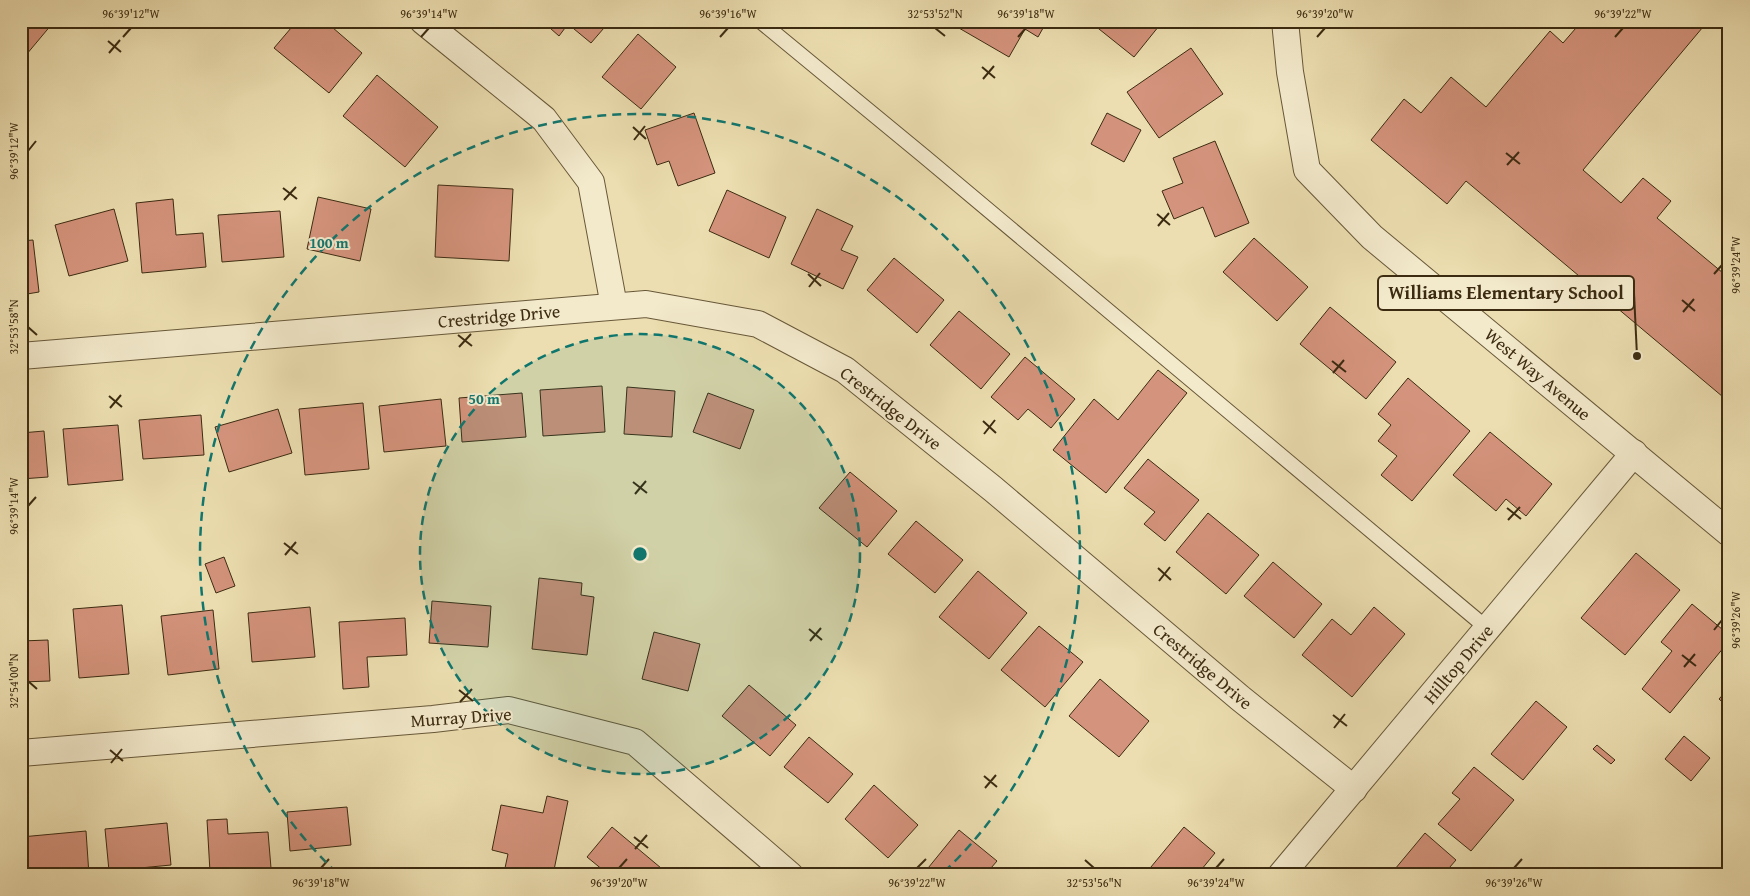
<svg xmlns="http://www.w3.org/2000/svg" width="1750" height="896" viewBox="0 0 1750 896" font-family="'Gentium Book Plus',serif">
<rect width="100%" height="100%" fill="#ecdeb0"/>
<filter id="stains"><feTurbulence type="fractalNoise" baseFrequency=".004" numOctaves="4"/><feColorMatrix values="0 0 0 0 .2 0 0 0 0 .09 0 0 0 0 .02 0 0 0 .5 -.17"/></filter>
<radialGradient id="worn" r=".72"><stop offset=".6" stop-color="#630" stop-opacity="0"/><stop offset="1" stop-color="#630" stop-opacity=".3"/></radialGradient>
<g fill="#d4937c" stroke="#3c2b11">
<polygon points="21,21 49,21 52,24 21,61"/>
<polygon points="297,21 325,21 362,53 329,93 274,48"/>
<polygon points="542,21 610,21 591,43 568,24 559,36"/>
<polygon points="953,21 1047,21 1038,37 1025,29 1009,57 952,24"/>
<polygon points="1089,21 1163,21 1134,57"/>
<polygon points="1582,21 1708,21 1583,170 1621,203 1643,178 1671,201 1657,218 1729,278 1729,402 1466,181 1447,204 1371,140 1404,99 1421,113 1451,77 1486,107 1550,31 1563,43"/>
<polygon points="638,34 676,67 641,109 602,77"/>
<polygon points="1191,48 1223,94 1159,138 1127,92"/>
<polygon points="377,75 438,127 405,167 343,116"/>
<polygon points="694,113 715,173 678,186 669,161 657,165 645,130"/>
<polygon points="1107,113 1141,130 1124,162 1091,144"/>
<polygon points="1215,141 1249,223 1215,237 1203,207 1174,219 1162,191 1183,183 1173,158"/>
<polygon points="438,185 513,189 509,261 435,257"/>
<polygon points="727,190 786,217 769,258 709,231"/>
<polygon points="318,197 371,209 360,261 307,249"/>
<polygon points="173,199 176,235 203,233 206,267 142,273 136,203"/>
<polygon points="114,209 128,261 69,276 55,225"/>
<polygon points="817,209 853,226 841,250 858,257 843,289 791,264"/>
<polygon points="280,211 284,257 222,262 218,215"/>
<polygon points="1254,238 1308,287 1277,321 1223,272"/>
<polygon points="33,240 39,292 21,295 21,241"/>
<polygon points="894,258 944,300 917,333 867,290"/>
<polygon points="1330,307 1396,362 1366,399 1300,344"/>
<polygon points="959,311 1010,354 981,389 930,345"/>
<polygon points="1025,357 1075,399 1051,428 1028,409 1018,420 991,397"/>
<polygon points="1158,370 1187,393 1106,493 1053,450 1094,399 1118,420"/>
<polygon points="1408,378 1470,431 1412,501 1381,475 1397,456 1378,441 1391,425 1378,414"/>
<polygon points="602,386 605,432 543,436 540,390"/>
<polygon points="627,387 675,391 672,437 624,434"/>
<polygon points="522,393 526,437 462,442 459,398"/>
<polygon points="708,393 754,410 740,449 693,432"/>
<polygon points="441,399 446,446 384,452 379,406"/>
<polygon points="363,403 369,469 305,475 299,409"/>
<polygon points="278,409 292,453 229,472 215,427"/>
<polygon points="201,415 204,455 143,459 139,420"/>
<polygon points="118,425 123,480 68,485 63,429"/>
<polygon points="44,431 48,477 21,479 21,433"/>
<polygon points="1490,432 1552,484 1526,516 1506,499 1496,511 1453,475"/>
<polygon points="1148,459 1199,500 1165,541 1144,524 1155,512 1124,488"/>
<polygon points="850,472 897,511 867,547 819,508"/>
<polygon points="1208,513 1259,555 1226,594 1176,552"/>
<polygon points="916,521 963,560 935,593 888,554"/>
<polygon points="1636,553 1680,590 1625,655 1581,618"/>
<polygon points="224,557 235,586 216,593 205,564"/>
<polygon points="1273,562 1322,604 1294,638 1244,596"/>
<polygon points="978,571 1027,613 989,659 939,617"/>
<polygon points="539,578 582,583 581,595 594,597 587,655 532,649"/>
<polygon points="432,601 491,606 488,647 429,643"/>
<polygon points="1692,604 1729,635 1729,641 1670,713 1642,689 1672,651 1661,642"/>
<polygon points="122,605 129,674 79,678 73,609"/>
<polygon points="310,607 315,657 252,662 248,613"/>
<polygon points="1374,607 1405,634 1352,697 1302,655 1332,619 1351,635"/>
<polygon points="213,610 219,669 168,675 161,616"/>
<polygon points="405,618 407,655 367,657 369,687 343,689 339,622"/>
<polygon points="1039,626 1083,662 1045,707 1001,670"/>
<polygon points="654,632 700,644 688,691 642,679"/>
<polygon points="48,640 50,681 21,682 21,641"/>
<polygon points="1100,679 1149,721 1119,757 1069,716"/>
<polygon points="749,685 796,725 770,756 722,716"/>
<polygon points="1729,688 1729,708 1719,699"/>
<polygon points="1536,701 1567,727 1523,780 1491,754"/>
<polygon points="1684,736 1710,758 1691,781 1665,759"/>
<polygon points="809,737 853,774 828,803 784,767"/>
<polygon points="1597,745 1615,760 1611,764 1593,749"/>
<polygon points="1474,767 1514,800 1471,851 1438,824 1460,799 1452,793"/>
<polygon points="874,785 918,825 888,858 845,819"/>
<polygon points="547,796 568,801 553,875 540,875 505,868 508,854 492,850 501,805 543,813"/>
<polygon points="347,807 351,845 290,851 287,812"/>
<polygon points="227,819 228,834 268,832 271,868 210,872 207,820"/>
<polygon points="167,823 171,865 109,871 105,829"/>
<polygon points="612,827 661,868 655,875 609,875 587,857"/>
<polygon points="1184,827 1215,853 1197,875 1148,875 1146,873"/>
<polygon points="959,830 997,861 985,875 926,875 924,873"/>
<polygon points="86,831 89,875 21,875 21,837"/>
<polygon points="1425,833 1456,860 1443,875 1390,875"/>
</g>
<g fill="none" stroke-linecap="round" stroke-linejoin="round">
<defs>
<polyline id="service" points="760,21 925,157 1488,629"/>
<g id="minor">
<polyline points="423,21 544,119 591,182 614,306"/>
<polyline points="1285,21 1290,72 1307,170 1372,237 1729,533"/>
<polyline points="21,356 646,304 758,324 845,370 993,489 1240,698 1354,789"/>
<polyline points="21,753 433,719 509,710 635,742 790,875"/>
<polyline points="1281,875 1634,453"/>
</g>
</defs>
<use href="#service" stroke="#685839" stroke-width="16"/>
<use href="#minor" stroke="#685839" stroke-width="28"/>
<use href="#service" stroke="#f3eacc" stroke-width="14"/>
<use href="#minor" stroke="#f3eacc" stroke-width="26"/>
</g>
<path fill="none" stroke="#3c2b11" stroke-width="2" d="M935,28L945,36M123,37L131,28M421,37L429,28M720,37L728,28M1018,37L1026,28M1317,37L1325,28M1615,37L1623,28M108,41L121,52M109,53L120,40M982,67L995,78M983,79L994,66M633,127L646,139M634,140L645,126M28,151L36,141M1506,153L1520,164M1507,165L1519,152M283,188L297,199M284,200L296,187M1157,214L1170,225M1158,226L1169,213M808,274L821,286M1714,274L1722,265M809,287L820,273M1682,300L1695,311M1683,312L1694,299M28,327L37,335M458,335L472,346M459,347L471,334M1332,361L1346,372M1333,373L1344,360M109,396L122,407M110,408L121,395M983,421L996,433M984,434L995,420M633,482L647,493M635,494L646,481M28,506L36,497M1507,508L1521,519M1508,520L1520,507M284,543L298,554M285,555L296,542M1158,568L1171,580M1159,581L1170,567M809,629L822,640M1714,630L1722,620M810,641L821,628M1682,655L1696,666M1684,667L1695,654M28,681L37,689M459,690L473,701M460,702L472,689M1333,715L1347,726M1334,728L1345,714M110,750L123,761M111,763L122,749M984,776L997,787M985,788L996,775M634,837L648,848M635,849L647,835M1085,860L1094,868M321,868L329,859M619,868L627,859M917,868L926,859M1216,868L1224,859M1514,868L1522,859"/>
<circle cx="640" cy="554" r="220" fill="#0f766e" fill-opacity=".12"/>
<g fill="none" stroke="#0f766e" stroke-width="2.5" stroke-dasharray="9 6">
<circle cx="640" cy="554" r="220"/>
<path d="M337 873A440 440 0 1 1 943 873"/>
</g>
<g text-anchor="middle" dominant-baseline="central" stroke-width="4" stroke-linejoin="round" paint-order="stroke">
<g font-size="18" fill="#3c2b11" stroke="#f3eacc">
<text transform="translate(499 316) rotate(-5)">Crestridge Drive</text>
<text transform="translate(1538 374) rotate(40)">West Way Avenue</text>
<text transform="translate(891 408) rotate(38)">Crestridge Drive</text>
<text transform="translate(1458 664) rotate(-50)">Hilltop Drive</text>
<text transform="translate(1203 666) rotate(40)">Crestridge Drive</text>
<text transform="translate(461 717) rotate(-4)">Murray Drive</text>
</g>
</g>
<circle cx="640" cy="554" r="8" fill="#0f766e" stroke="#f3eacc" stroke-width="2.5"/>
<g font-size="15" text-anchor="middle" font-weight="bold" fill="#0f766e" stroke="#f3eacc" stroke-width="4" stroke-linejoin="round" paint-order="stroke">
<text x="329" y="248">100 m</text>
<text x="484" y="404">50 m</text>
</g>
<path fill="none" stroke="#3c2b11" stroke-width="2" d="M1637 356L1634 293"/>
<circle fill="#3c2b11" stroke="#f3eacc" stroke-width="2" cx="1637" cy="356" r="5"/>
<rect fill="#f3eacc" stroke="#3c2b11" stroke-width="2" x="1378" y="276" width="256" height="34" rx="5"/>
<g font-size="19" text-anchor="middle" font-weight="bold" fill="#3c2b11">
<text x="1506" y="299">Williams Elementary School</text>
</g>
<rect width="1750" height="896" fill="none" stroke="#ecdeb0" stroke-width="55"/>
<rect x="28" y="28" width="1694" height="840" fill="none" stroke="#3c2b11" stroke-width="2"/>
<g font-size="12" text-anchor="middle" fill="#3c2b11">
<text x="131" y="18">96°39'12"W</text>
<text x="429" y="18">96°39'14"W</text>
<text x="728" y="18">96°39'16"W</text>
<text x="935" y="18">32°53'52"N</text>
<text x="1026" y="18">96°39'18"W</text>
<text x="1325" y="18">96°39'20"W</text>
<text x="1623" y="18">96°39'22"W</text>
<text transform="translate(14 151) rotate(-90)" y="4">96°39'12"W</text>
<text transform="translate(1736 265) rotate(-90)" y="4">96°39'24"W</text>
<text transform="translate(14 327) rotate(-90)" y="4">32°53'58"N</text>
<text transform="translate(14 506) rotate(-90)" y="4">96°39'14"W</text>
<text transform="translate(1736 620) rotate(-90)" y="4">96°39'26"W</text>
<text transform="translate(14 681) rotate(-90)" y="4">32°54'00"N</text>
<text x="321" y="887">96°39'18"W</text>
<text x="619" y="887">96°39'20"W</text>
<text x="917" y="887">96°39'22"W</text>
<text x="1094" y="887">32°53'56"N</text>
<text x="1216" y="887">96°39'24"W</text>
<text x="1514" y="887">96°39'26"W</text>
</g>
<rect width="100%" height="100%" filter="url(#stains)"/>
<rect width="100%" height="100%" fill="url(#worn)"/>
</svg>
